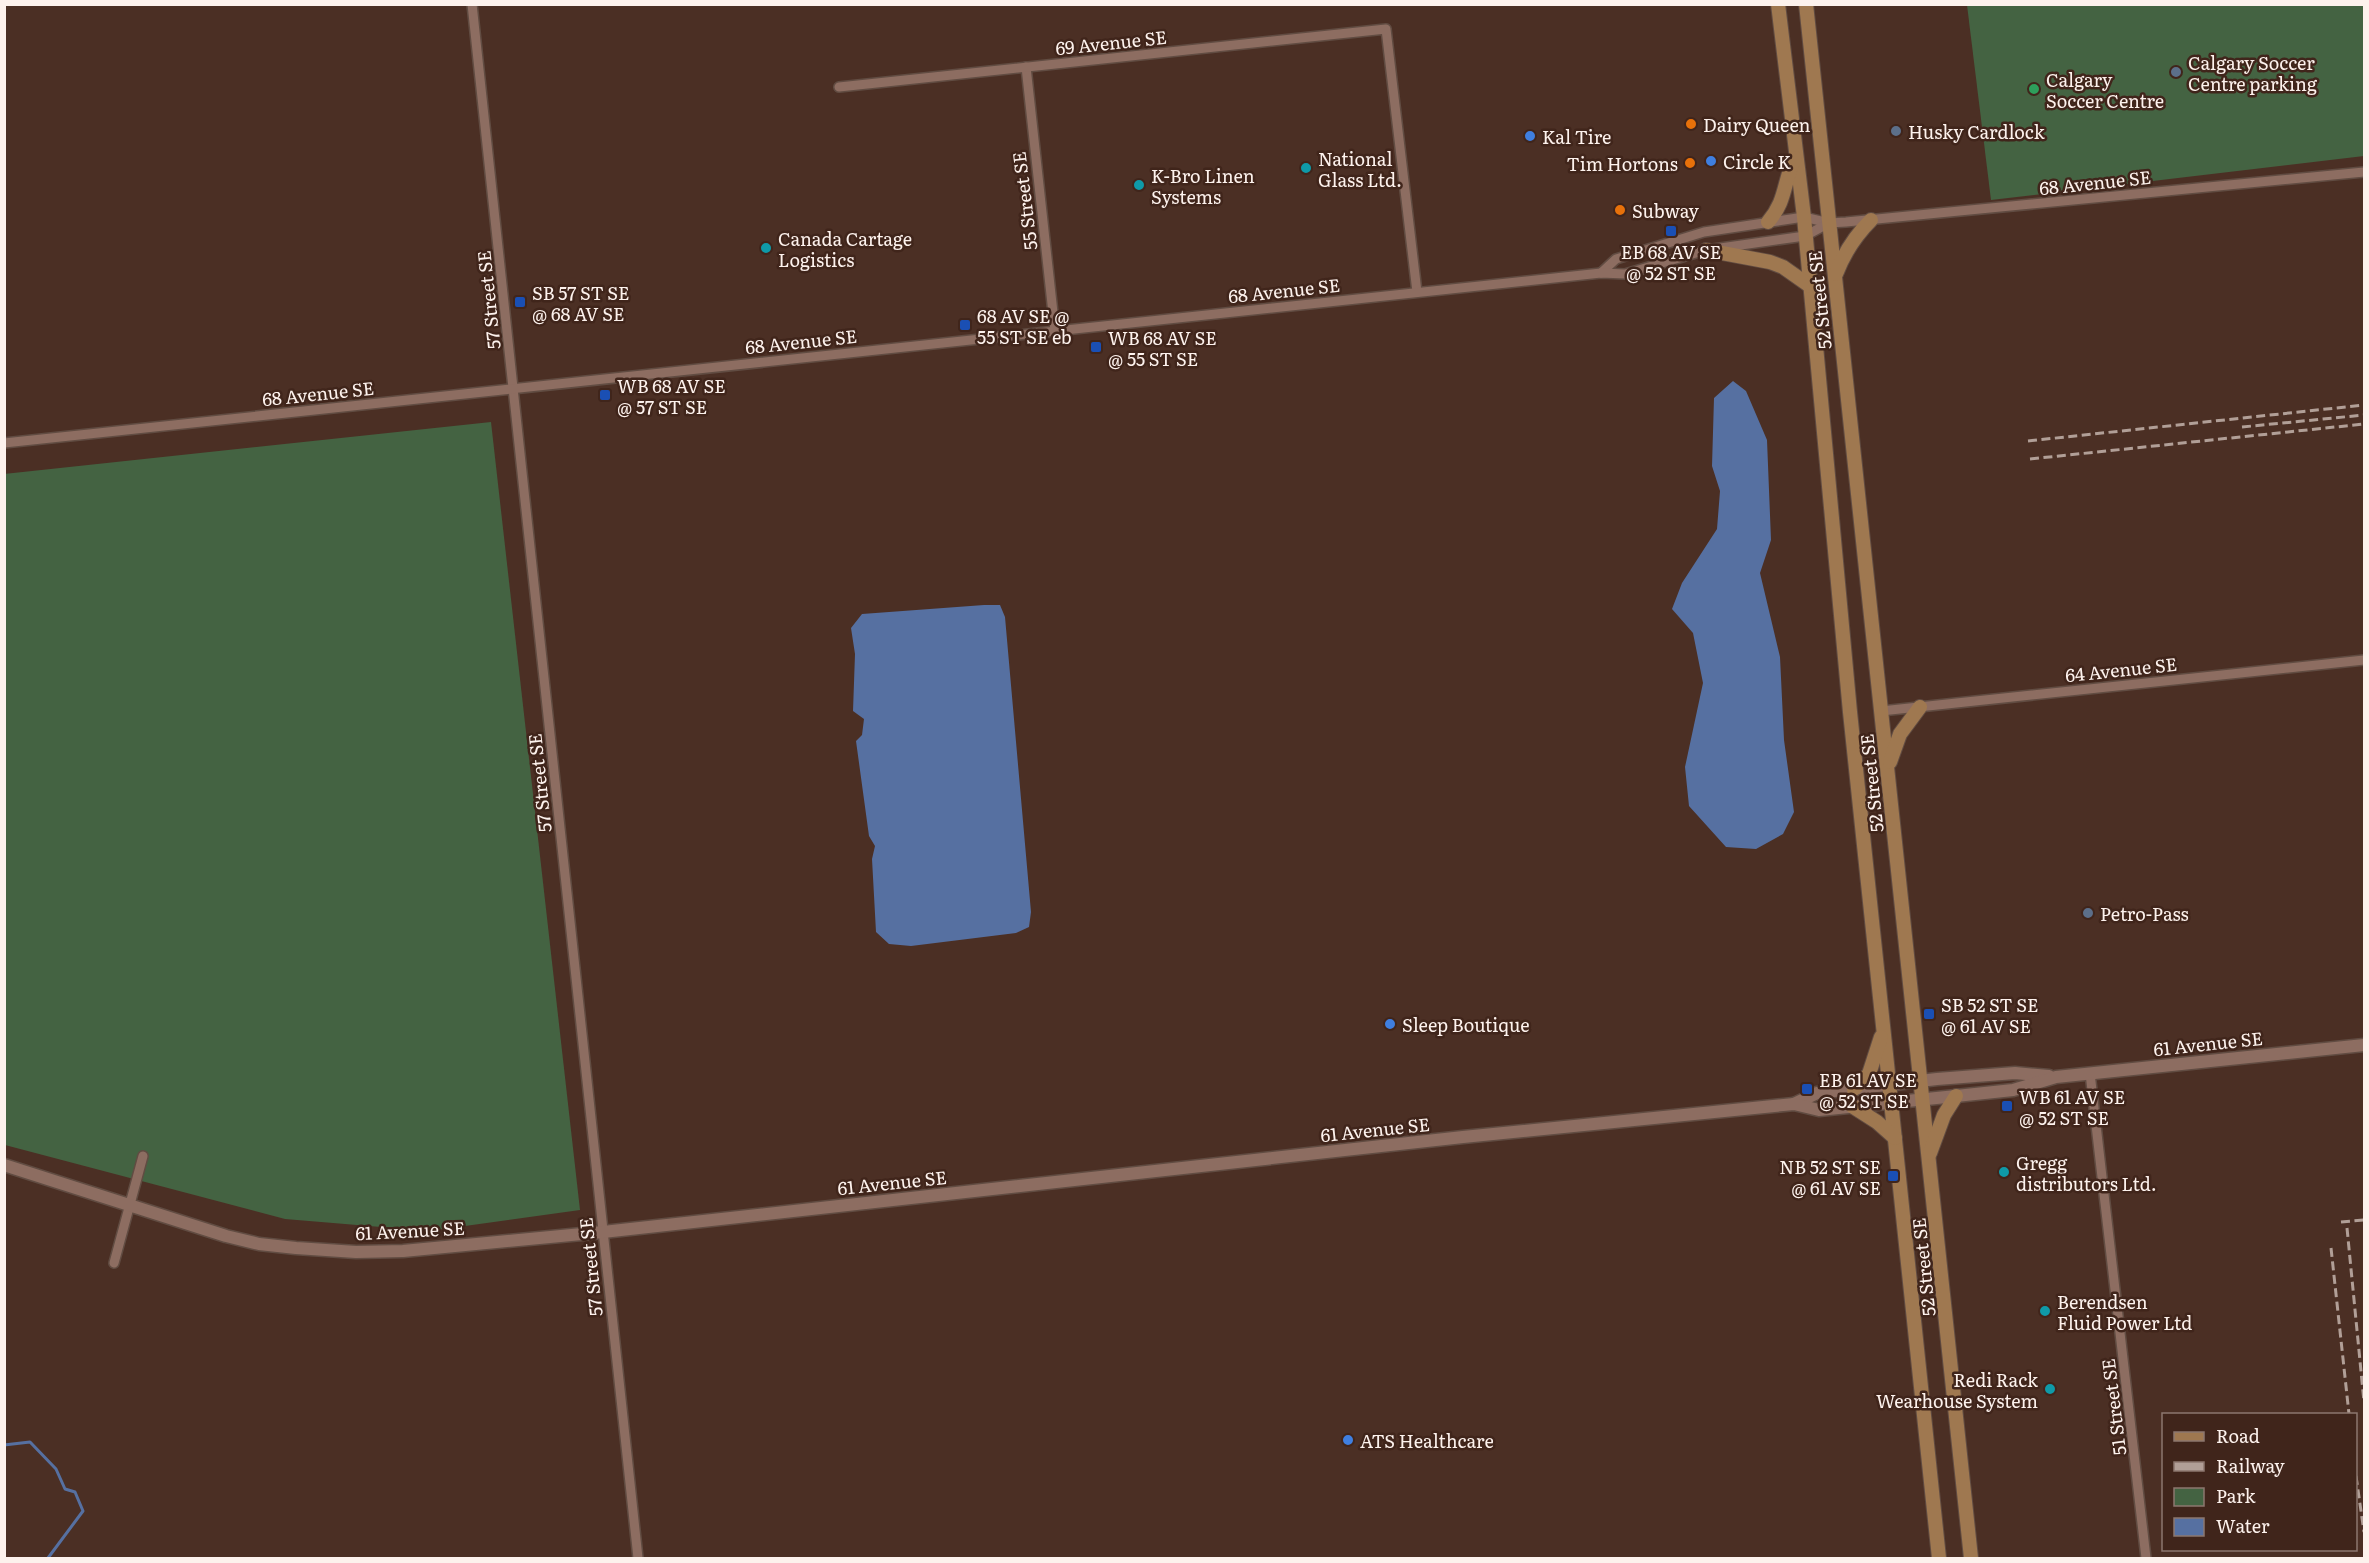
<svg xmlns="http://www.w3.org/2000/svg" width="2369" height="1563" viewBox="0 0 2369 1563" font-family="Literata,serif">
<rect width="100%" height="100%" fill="#4b2f24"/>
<g fill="#446342">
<polygon points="1967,5 2364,5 2364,156 1991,200"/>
<polygon points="491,422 580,1210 429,1231 285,1219 5,1145 4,474"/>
</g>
<g fill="#5670a1">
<polygon points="1733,381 1746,391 1767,440 1771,540 1760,573 1780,657 1784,740 1794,812 1783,834 1756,849 1726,847 1689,806 1685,767 1703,683 1693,633 1672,609 1682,583 1717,529 1720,491 1712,466 1714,398"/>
<polygon points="984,605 1000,605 1005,617 1031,912 1029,927 1016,933 911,946 889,944 876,932 872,859 875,846 869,836 856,741 862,735 864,719 853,711 855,654 851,628 862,614"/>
</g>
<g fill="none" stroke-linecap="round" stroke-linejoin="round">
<polyline stroke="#5670a1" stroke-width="3" points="4,1445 30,1442 56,1469 65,1489 75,1492 83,1511 48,1558"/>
<defs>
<g id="minor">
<polyline points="472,4 638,1558"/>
<polyline points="1026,67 1055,331"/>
<polyline points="839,87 1386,29 1417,292"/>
<polyline points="1601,273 1616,259 1704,232 1804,217 1829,223 1846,222 2364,172"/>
<polyline points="4,443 1601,273 1625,274 1706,250 1805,236 1829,223"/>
<polyline points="1881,711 2364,660"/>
<polyline points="2090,1073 2146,1558"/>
<polyline points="114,1263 143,1156"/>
</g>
<g id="tertiary">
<polyline points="1794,1104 1817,1093 1937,1079 2015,1073 2049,1076"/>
<polyline points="4,1165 226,1236 259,1244 296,1248 356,1252 403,1251 603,1232 1463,1137 1794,1104 1819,1110 1956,1096 2013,1090 2056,1077 2364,1045"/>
</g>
<g id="secondary">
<polyline points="1778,4 1804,217 1850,712 1939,1558"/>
<polyline points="1806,4 1971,1558"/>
<path d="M1768,222C1787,200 1783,182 1795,158"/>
<polyline points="1706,250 1770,262 1783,267 1810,286"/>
<path d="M1836,274C1844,253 1855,236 1871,220"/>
<polyline points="1890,762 1900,734 1920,707"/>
<polyline points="1854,1089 1869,1074 1881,1037"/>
<polyline points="1852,1106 1877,1122 1895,1138"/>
<polyline points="1930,1153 1944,1115 1956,1096"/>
</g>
</defs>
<use href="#minor" stroke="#614c42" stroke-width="12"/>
<use href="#tertiary" stroke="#614c42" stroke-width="15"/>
<use href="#secondary" stroke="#614c42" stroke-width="16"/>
<use href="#minor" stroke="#8d6d61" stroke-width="9"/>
<use href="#tertiary" stroke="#8d6d61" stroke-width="12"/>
<use href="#secondary" stroke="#9f7850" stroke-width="14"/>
<g stroke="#b19f97" stroke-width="3" stroke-dasharray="9 4.5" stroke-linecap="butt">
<polyline points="2242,427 2364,415"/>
<polyline points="2028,441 2364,405"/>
<polyline points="2030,459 2364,424"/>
<polyline points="2341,1222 2364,1220"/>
<polyline points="2347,1228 2364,1402"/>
<polyline points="2331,1248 2349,1414"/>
<polyline points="2356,1476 2364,1532"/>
</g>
</g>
<g fill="#5c6f8a" stroke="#40251b" stroke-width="2">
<circle cx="2176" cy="72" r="6"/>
<circle cx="1896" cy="131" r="6"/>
<circle cx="2088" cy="913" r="6"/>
</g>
<circle fill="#2e9e5b" stroke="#40251b" stroke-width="2" cx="2034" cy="89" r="6"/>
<g fill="#e8710a" stroke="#40251b" stroke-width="2">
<circle cx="1691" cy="124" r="6"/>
<circle cx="1690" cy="163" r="6"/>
<circle cx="1620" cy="210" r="6"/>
</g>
<g fill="#3f7fe0" stroke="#40251b" stroke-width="2">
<circle cx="1530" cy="136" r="6"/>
<circle cx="1711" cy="161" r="6"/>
<circle cx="1390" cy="1024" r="6"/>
<circle cx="1348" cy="1440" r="6"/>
</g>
<g fill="#0f9aa8" stroke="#40251b" stroke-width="2">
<circle cx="1306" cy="168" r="6"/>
<circle cx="1139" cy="185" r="6"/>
<circle cx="766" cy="248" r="6"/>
<circle cx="2004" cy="1172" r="6"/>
<circle cx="2045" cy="1311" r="6"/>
<circle cx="2050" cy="1389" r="6"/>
</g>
<g fill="#1a4fb4" stroke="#40251b" stroke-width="2">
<rect x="1665" y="225" width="12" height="12" rx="3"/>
<rect x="514" y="296" width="12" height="12" rx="3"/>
<rect x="959" y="319" width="12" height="12" rx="3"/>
<rect x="1090" y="341" width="12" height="12" rx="3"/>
<rect x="599" y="389" width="12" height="12" rx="3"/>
<rect x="1923" y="1008" width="12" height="12" rx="3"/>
<rect x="1801" y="1083" width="12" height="12" rx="3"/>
<rect x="2001" y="1100" width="12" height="12" rx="3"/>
<rect x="1887" y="1170" width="12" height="12" rx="3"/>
</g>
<g text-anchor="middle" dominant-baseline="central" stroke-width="5" stroke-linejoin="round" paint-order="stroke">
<g font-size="18" fill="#fdf2ed" stroke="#40251b">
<text transform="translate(1111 42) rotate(-6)">69 Avenue SE</text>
<text transform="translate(2095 182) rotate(-6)">68 Avenue SE</text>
<text transform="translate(1024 201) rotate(-97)">55 Street SE</text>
<text transform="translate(1284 290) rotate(-6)">68 Avenue SE</text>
<text transform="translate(488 300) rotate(-96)">57 Street SE</text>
<text transform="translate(1819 300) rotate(-96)">52 Street SE</text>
<text transform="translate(801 341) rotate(-6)">68 Avenue SE</text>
<text transform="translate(318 393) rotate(-6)">68 Avenue SE</text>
<text transform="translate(2121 669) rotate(-6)">64 Avenue SE</text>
<text transform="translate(539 783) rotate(-96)">57 Street SE</text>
<text transform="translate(1871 783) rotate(-96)">52 Street SE</text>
<text transform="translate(2208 1043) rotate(-6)">61 Avenue SE</text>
<text transform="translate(1375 1129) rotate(-6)">61 Avenue SE</text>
<text transform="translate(892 1182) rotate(-6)">61 Avenue SE</text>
<text transform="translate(410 1230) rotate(-3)">61 Avenue SE</text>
<text transform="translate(590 1267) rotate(-96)">57 Street SE</text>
<text transform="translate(1923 1267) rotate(-96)">52 Street SE</text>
<text transform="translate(2113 1407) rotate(-97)">51 Street SE</text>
</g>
<g font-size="18" fill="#fdf2ed" stroke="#40251b" text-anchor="start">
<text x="2188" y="62">Calgary Soccer<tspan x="2188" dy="21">Centre parking</tspan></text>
<text x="2046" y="79">Calgary<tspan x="2046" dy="21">Soccer Centre</tspan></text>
<text x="1703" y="124">Dairy Queen</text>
<text x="1908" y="131">Husky Cardlock</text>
<text x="1542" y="136">Kal Tire</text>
<text x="1318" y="158">National<tspan x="1318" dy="21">Glass Ltd.</tspan></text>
<text x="1723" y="161">Circle K</text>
<text x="1678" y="163" text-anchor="end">Tim Hortons</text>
<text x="1151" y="175">K-Bro Linen<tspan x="1151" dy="21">Systems</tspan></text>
<text x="1632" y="210">Subway</text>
<text x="778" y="238">Canada Cartage<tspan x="778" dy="21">Logistics</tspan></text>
<text x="1671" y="251" text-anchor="middle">EB 68 AV SE<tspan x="1671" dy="21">@ 52 ST SE</tspan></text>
<text x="532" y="292">SB 57 ST SE<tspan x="532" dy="21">@ 68 AV SE</tspan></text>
<text x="977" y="315">68 AV SE @<tspan x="977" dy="21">55 ST SE eb</tspan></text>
<text x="1108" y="337">WB 68 AV SE<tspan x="1108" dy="21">@ 55 ST SE</tspan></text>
<text x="617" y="385">WB 68 AV SE<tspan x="617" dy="21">@ 57 ST SE</tspan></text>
<text x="2100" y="913">Petro-Pass</text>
<text x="1941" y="1004">SB 52 ST SE<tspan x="1941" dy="21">@ 61 AV SE</tspan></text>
<text x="1402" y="1024">Sleep Boutique</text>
<text x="1819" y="1079">EB 61 AV SE<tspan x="1819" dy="21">@ 52 ST SE</tspan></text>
<text x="2019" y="1096">WB 61 AV SE<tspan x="2019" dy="21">@ 52 ST SE</tspan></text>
<text x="2016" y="1162">Gregg<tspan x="2016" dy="21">distributors Ltd.</tspan></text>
<text x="1881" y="1166" text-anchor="end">NB 52 ST SE<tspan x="1881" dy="21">@ 61 AV SE</tspan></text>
<text x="2057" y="1301">Berendsen<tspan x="2057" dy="21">Fluid Power Ltd</tspan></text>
<text x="2038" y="1379" text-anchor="end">Redi Rack<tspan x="2038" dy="21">Wearhouse System</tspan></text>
<text x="1360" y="1440">ATS Healthcare</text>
</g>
</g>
<rect width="2369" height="1563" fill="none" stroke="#fdf2ed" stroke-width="12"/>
<rect x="2162" y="1413" width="195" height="138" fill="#40251b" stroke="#8c776f" stroke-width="1.5"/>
<rect x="2174" y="1432" width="30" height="9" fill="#9f7850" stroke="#8c776f" stroke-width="1.5"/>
<text x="2216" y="1443" font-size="18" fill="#fdf2ed">Road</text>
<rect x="2174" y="1462" width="30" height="9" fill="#b19f97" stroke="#8c776f" stroke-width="1.5"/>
<text x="2216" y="1473" font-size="18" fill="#fdf2ed">Railway</text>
<rect x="2174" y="1488" width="30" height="18" fill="#446342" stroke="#8c776f" stroke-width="1.5"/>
<text x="2216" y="1503" font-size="18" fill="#fdf2ed">Park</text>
<rect x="2174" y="1518" width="30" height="18" fill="#5670a1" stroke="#8c776f" stroke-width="1.5"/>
<text x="2216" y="1533" font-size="18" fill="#fdf2ed">Water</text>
</svg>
